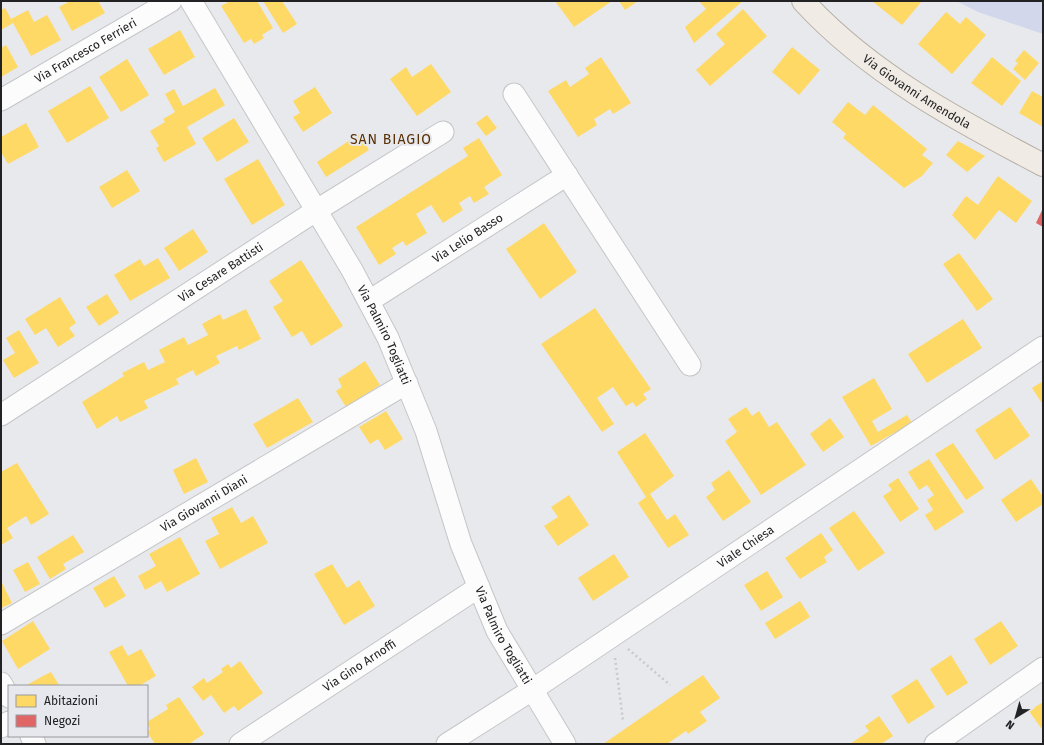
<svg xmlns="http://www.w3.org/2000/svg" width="1044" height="745" viewBox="0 0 1044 745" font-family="'Fira Sans',sans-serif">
<rect width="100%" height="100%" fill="#e8e9ed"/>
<polygon fill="#d3d7ec" points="956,1 1043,1 1043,34 978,12"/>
<g fill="#ffd966">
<polygon points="70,1 98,1 105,13 72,31 59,7"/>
<polygon points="230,1 257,1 273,28 262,35 264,38 254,44 251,39 244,43 221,6"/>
<polygon points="263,1 282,1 297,24 283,33"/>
<polygon points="555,1 612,1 574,27"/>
<polygon points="619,1 638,1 625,10"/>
<polygon points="699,1 743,1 694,43 685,27 706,9"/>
<polygon points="872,1 922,1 902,25"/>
<polygon points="5,8 11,19 28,10 34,22 47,15 61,40 31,56 13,23 1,30 1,10"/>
<polygon points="743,9 767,36 710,86 696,70 725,44 716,34"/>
<polygon points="946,12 960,24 966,17 986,35 952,74 918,44"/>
<polygon points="180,30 195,57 164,75 148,49"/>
<polygon points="6,45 18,67 1,77 1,48"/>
<polygon points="792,47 820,70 799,95 772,72"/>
<polygon points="1024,50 1039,63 1025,80 1013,69 1018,63 1015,61"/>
<polygon points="601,57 631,103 613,114 610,109 594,119 597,125 578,137 548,91 566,80 570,87 589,74 585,68"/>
<polygon points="992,57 1021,81 1002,106 971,83"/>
<polygon points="127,59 149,95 121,112 99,77"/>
<polygon points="431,64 451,92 417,116 390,79 406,67 412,77"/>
<polygon points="90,86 109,118 67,143 48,111"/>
<polygon points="315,87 332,113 303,132 293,117 300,113 293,101"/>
<polygon points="215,88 225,105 187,127 196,144 164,162 156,148 159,146 150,131 165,122 163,119 175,112 165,94 174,89 183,106"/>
<polygon points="1032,91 1043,97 1043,127 1019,113"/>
<polygon points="848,102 865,115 873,105 927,149 922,155 933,163 922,176 904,188 843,138 846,134 832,122"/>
<polygon points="487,115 497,128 486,136 476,123"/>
<polygon points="234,118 249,142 217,162 202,138"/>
<polygon points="26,123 39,147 8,164 1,152 1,137"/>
<polygon points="359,134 369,150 326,177 317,162"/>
<polygon points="479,138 502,175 484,187 489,194 474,203 470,196 459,203 463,210 443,223 431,205 416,214 427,233 406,246 403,241 392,248 396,254 379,265 356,227 468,156 463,148"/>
<polygon points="958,141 985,156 967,172 946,155"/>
<polygon points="258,159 285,205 252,225 224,179"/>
<polygon points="127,170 140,191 112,208 99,187"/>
<polygon points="998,176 1032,201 1016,223 999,210 975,240 952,215 966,196 978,205"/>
<polygon points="544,223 577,272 540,299 506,249"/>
<polygon points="193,229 208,252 179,271 164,248"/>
<polygon points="959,253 993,299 977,311 943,264"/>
<polygon points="158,258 170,278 130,301 114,275 140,259 144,266"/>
<polygon points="301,260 343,326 311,346 302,331 292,337 273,307 283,301 269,281"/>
<polygon points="107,294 119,313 99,326 86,307"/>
<polygon points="60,297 76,323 69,328 75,336 58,347 46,328 35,335 25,319"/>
<polygon points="595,308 651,389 643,394 647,399 636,407 633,402 626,406 613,387 597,398 614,424 602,432 541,344"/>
<polygon points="246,309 261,339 239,350 237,346 216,356 220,363 196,376 193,370 176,379 179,384 144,401 148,408 120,422 117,416 97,429 82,402 124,376 122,373 144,362 148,370 165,362 159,350 184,337 188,345 208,335 202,324 220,314 223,320"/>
<polygon points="963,319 982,348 927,383 908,354"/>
<polygon points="19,330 39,363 14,378 3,360 15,353 6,338"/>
<polygon points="365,361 380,385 346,407 336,391 342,387 338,379"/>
<polygon points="874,378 892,409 872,421 878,432 907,415 912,423 871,446 842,397"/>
<polygon points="1043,381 1043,405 1032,388"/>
<polygon points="298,398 313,422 267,448 253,424"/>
<polygon points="746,407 752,416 759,411 769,427 777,422 806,465 761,495 725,441 737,432 728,419"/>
<polygon points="1010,407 1030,436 995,460 975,430"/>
<polygon points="386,411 403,439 385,450 378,439 370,444 359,427"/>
<polygon points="830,418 844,437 823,452 810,434"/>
<polygon points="645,433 674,476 650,494 667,520 675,514 689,535 668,548 638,503 646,497 617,452"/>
<polygon points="953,443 984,488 966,500 935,454"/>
<polygon points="196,458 208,482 184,494 173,470"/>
<polygon points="929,459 964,512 935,531 925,515 933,510 927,500 934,495 927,485 919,490 908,472"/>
<polygon points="17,463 49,514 31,525 26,516 7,528 13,538 1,545 1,472"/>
<polygon points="729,470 751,502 723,521 706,497 715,490 711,483"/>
<polygon points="898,478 919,509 900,522 883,496 892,490 888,485"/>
<polygon points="1031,479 1043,497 1043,504 1016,522 1001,500"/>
<polygon points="569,495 589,525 558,546 544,526 558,517 551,507"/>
<polygon points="232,507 241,523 253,516 268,543 220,569 205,541 219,534 211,518"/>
<polygon points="854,511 885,553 858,571 829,528"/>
<polygon points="821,533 833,550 824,557 827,562 800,579 785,558"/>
<polygon points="73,535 84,552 63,564 66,569 50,579 37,557"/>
<polygon points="180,537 200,574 167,592 161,581 145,590 138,576 156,566 149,554"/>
<polygon points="614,554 629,577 593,601 578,578"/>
<polygon points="28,562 40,584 25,592 13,570"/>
<polygon points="332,564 347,588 359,580 375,606 344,625 314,574"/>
<polygon points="767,571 783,597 761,611 744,585"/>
<polygon points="114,576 126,596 105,608 93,588"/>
<polygon points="1,581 12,603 1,608"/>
<polygon points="800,601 810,617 775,639 765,623"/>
<polygon points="33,621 50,649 18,669 2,641"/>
<polygon points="1001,621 1018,646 990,665 974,639"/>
<polygon points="122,645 128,656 141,649 156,676 139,686 128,686 109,652"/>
<polygon points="951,655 968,683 947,696 930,669"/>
<polygon points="240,661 263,693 238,711 234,706 224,713 211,695 203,701 192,687 204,678 207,683 223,672 221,669 228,664 231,668"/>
<polygon points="51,672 59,685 25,686 43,676"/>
<polygon points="703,675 720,698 700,712 707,721 688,734 686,731 667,744 603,744"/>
<polygon points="917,679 935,707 908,724 891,696"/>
<polygon points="179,697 204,734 189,744 155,744 147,732 150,729 147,722 168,709 166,705"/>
<polygon points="1043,702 1043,727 1041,728 1029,711"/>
<polygon points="879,716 893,736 881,744 850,744 869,731 865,726"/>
</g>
<polygon fill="#e06666" points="1043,208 1043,227 1036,223"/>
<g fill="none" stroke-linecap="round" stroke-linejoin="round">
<defs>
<g id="minor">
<path id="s1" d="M191,1L352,270L388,338L426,431L461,544L497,631L565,744"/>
<polyline points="514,94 690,365"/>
<path id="s2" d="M1,100L171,1"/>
<path id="s3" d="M369,301L567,175"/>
<path id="s4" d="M1,415L317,210L443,132"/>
<path id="s5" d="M1,624L407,383"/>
<polyline points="1,683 9,697"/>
<polyline points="1,727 9,722"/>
<polyline points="31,736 35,744"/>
<path id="s6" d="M240,744L479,587"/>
<path id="s7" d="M447,744L532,690L1043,347"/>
<polyline points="935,744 1043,668"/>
</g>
<g id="major">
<path id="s8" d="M803,1C869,73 957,120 1043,165"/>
</g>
</defs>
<use href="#minor" stroke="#c5c6c8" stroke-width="23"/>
<use href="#major" stroke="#b6aea4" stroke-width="24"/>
<g stroke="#c9c9c9" stroke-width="2.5" stroke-dasharray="2 3" stroke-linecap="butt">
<polyline points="628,649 670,685"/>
<polyline points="615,658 623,721"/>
</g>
<use href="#minor" stroke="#fcfcfc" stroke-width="21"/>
<use href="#major" stroke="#f0ece5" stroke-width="22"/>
</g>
<g text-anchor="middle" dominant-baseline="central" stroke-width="4" stroke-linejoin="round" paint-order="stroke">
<g font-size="12" fill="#222224" stroke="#e7e8ee">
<text stroke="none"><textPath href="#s2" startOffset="98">Via Francesco Ferrieri</textPath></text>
<text stroke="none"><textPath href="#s8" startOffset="146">Via Giovanni Amendola</textPath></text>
<text stroke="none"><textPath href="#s3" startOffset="117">Via Lelio Basso</textPath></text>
<text stroke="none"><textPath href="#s4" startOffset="262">Via Cesare Battisti</textPath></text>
<text stroke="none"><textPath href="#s1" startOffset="386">Via Palmiro Togliatti</textPath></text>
<text stroke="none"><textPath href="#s5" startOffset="236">Via Giovanni Diani</textPath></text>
<text stroke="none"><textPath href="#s7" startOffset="358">Viale Chiesa</textPath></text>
<text stroke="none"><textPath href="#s1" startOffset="710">Via Palmiro Togliatti</textPath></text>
<text stroke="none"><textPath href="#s6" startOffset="143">Via Gino Arnoffi</textPath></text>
</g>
<g font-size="14" letter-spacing="1" fill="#582f02" stroke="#e7e8ee">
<text x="391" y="139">SAN BIAGIO</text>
</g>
</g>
<rect width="1044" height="745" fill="none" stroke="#222224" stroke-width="4"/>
<rect x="8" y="685" width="140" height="52" fill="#e7e8ee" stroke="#98999d"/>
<rect x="16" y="695" width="20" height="12" fill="#ffd966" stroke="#98999d"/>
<text x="44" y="705" font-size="12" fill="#222224">Abitazioni</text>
<rect x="16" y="715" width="20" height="12" fill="#e06666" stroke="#98999d"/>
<text x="44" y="725" font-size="12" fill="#222224">Negozi</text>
<g transform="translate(1016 717) rotate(217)" stroke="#e7e8ee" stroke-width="3" paint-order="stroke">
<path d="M0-3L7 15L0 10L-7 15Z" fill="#222224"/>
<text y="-6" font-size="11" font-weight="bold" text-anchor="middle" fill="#222224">N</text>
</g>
</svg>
